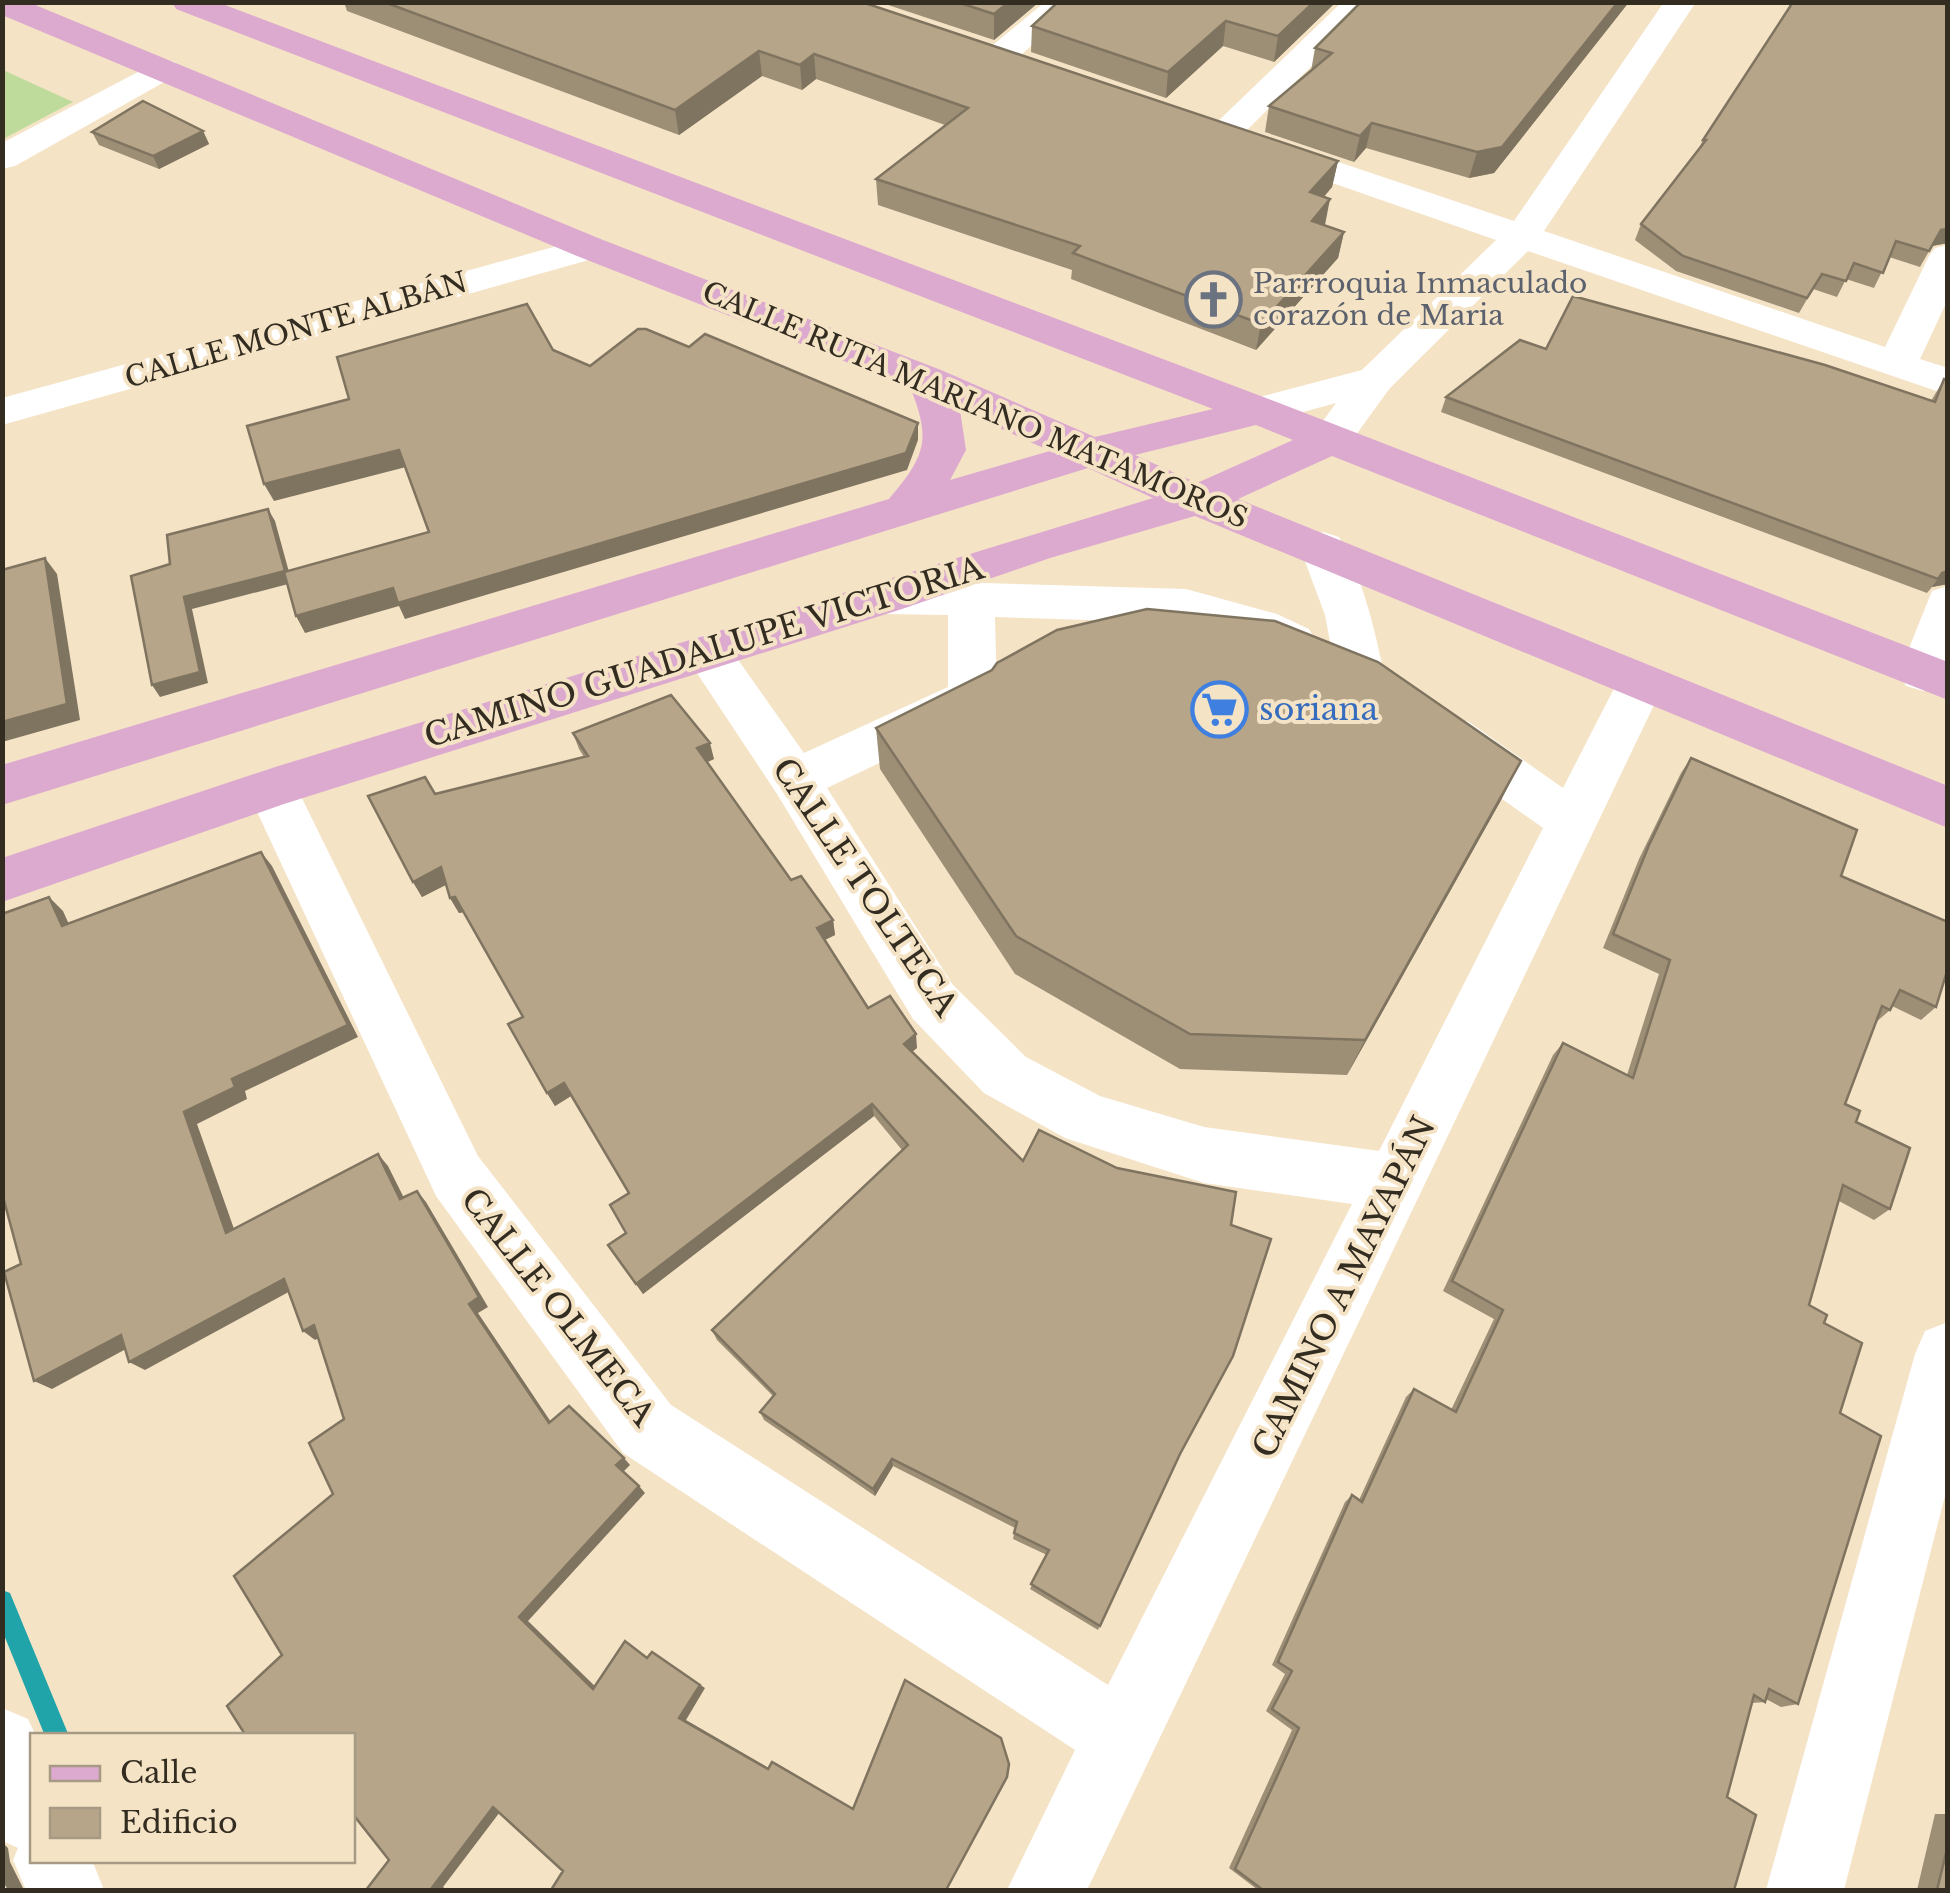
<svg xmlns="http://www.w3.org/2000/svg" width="1950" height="1893" viewBox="0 0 1950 1893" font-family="'Libre Baskerville',serif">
<rect width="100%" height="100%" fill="#f5e3c6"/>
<polygon fill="#bedb9b" points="3,70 73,102 3,139"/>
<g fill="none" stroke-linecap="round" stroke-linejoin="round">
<polygon fill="#20a4a9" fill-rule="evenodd" points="2,1590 10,1593 69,1736 45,1736 2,1630"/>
<g fill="#fff" fill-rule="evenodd">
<polygon points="1045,2 1080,2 1012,63 988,63 983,56 988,49"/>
<polygon points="1342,2 1376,2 1236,141 1224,144 1212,141 1207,134 1212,127"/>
<polygon points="1664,2 1696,2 1544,231 1885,347 1929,256 1935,248 1948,245 1948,299 1920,359 1948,368 1948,395 1528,251 1390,388 1345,450 1330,454 1315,450 1309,440 1336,403 1259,424 1244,421 1238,411 1244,401 1362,370 1496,240 1252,155 1246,148 1252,141 1264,137 1276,141 1514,221"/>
<polygon points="163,59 175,62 180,69 175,76 15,166 2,169 2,143"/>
<polygon points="590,237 603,240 609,248 603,256 2,425 2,398"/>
<path d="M1323,532L1339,537C1363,578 1374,627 1384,673L1377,686L1360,691L1343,686L1336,673L1325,615L1300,548L1307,537Z"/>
<polygon points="886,580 1186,589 1277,614 1309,629 1316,641 1309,653 1292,658 1245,639 1186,623 995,617 997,697 990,710 827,788 953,985 1026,1057 1100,1096 1204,1127 1379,1151 1543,828 1433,750 1426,736 1433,722 1451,717 1469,722 1563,788 1624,669 1641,664 1658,669 1665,682 1087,1890 1007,1890 1075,1750 623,1453 436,1196 246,788 254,774 272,768 290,774 478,1156 671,1405 1108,1685 1352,1204 1204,1183 1065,1138 984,1093 913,1019 777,794 683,652 690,640 707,634 724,640 804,753 948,687 948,615 886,614 870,609 863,597 870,585"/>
<polygon points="1948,586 1948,672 1940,686 1923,691 1906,686 1899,673 1932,591"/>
<polygon points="1948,1322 1948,1484 1844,1890 1766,1890 1915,1354 1925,1331"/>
<polygon points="2,1708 28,1719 36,1736 32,1736 32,1860 92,1860 104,1890 26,1890 13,1860 18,1848 5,1842 2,1836"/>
</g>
<path fill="#dca9cf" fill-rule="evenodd" d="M2,2H28L603,240L941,370L1095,437L1213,409L176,9L172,2H217L1274,401L1948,662V700L1332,456L1238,499L1948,786V828L1195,516L1050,558L902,609L284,804L2,902V858L272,768L1153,498L1088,468L2,805V765L889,499C925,456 932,441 910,387L577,256L2,15ZM960,410L1050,451L950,480L966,450ZM1256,425L1293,440L1197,483L1135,455Z"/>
</g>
<g fill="#9d8e76">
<polygon points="344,2 862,2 1338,161 1332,187 1324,197 1324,225 1344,232 1338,258 1256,350 1071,279 1072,270 878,205 876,179 945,125 816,79 802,90 762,76 679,135 347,11"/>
<polygon points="879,2 1039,2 994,40"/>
<polygon points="1058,2 1336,2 1274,62 1223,46 1166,98 1031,52 1032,26"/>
<polygon points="1361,2 1629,2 1494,173 1469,178 1366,148 1354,162 1265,132 1269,106 1311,71 1315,48"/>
<polygon points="1948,2 1948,243 1932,246 1920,267 1889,257 1874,288 1846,279 1837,297 1813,289 1799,313 1676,271 1635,240 1641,224 1698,151 1703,140"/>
<polygon points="203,131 209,144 159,169 99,145 92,132"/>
<polygon points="1546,349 1931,401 1944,379 1948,584 1932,587 1927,593 1441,412 1446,397"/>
<polygon points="876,728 1521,761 1500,802 1347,1075 1180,1069 1015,974 880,769"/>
<polygon points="573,733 714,759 707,762 791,880 833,920 835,935 825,940 868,1008 917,1048 912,1052 1180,1454 1098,1630 1030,1589 1047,1555 1013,1539 1015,1528 893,1466 875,1496 764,1420 760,1412 773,1396 717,1340 712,1330 902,1150 874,1116 643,1294 608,1245 626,1233 629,1193 571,1096 555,1106 547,1093 523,1017 464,912 459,913 450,898 446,885 422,897 413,882 435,794 584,757 579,749"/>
<polygon points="1691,758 1841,876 1936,1007 1921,1020 1892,1006 1890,1010 1875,1023 1845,1104 1856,1122 1890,1209 1874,1220 1839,1201 1809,1305 1824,1323 1840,1413 1798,1704 1781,1707 1766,1699 1765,1702 1752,1703 1727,1797 1734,1890 1258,1890 1229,1868 1292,1730 1266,1711 1285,1674 1272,1665 1345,1502 1352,1495 1359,1500 1406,1397 1414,1389 1451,1410 1494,1319 1443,1291 1553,1055 1563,1043 1627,1075 1659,974 1603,948 1639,859 1681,773"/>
<polygon points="1935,1814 1948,1814 1948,1890 1917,1890"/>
</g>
<g fill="#7f7460">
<polygon points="1009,2 1039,2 994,40 994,14"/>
<polygon points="1314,2 1336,2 1274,62 1278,36"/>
<polygon points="1618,2 1629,2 1494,173 1469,178 1477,152"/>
<polygon points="1226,21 1223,46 1166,98 1168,72"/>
<polygon points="759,51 762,76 679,135 675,110"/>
<polygon points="814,54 816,79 802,90 800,65"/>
<polygon points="1372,123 1366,148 1354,162 1360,136"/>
<polygon points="203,131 209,144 159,169 153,156"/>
<polygon points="1338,161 1332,187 1305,218 1310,192"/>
<polygon points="1330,199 1325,225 1312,221"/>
<polygon points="1948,229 1948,243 1932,246 1941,230"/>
<polygon points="1344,232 1338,258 1256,350 1261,324"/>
<polygon points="918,423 918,440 907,470 405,619 399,606 305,633 296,616"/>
<polygon points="399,450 406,467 274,501 264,484"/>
<polygon points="268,509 275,521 292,583 192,609 208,683 160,697 152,685 184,597"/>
<polygon points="45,558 57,574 80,720 2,742 2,722"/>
<polygon points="1948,571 1948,584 1932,587 1942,573"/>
<polygon points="710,743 714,759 701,765 697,748"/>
<polygon points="1521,761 1500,802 1347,1075 1365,1040"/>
<polygon points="261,852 272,866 358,1037 245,1091 247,1099 197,1124 239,1243 226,1233 184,1112 232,1079"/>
<polygon points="441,867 449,883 422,897 413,882"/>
<polygon points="49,897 63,911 76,940 62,926"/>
<polygon points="455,897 464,912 459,913 450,898"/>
<polygon points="833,920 835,935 820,942 817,928"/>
<polygon points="916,1034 917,1048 905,1057 904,1044"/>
<polygon points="564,1083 571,1096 555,1106 547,1093"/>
<polygon points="872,1104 874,1116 643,1294 636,1284"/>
<polygon points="378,1154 388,1166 410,1210 400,1199"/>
<polygon points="417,1191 426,1202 488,1307 478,1313 557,1431 549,1423 469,1304"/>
<polygon points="284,1279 296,1288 145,1370 129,1362"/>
<polygon points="314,1325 326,1334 315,1340 303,1331"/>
<polygon points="121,1335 137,1343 52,1389 34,1381"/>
<polygon points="624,1458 630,1465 623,1472 616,1465"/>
<polygon points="892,1459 893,1466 875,1496 873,1489"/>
<polygon points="639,1486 645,1493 528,1621 601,1692 593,1689 519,1617"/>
<polygon points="652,1652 705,1688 686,1720 772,1770 768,1769 679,1718"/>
<polygon points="772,1762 776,1763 856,1810 853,1809"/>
<polygon points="493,1807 503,1808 443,1887 447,1890 433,1890 431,1889"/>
<polygon points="2,1842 8,1848 10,1862 24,1890 8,1890 2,1880"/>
</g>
<g fill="#b6a589" stroke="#7f7460" stroke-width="2.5">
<polygon points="384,2 862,2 1338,161 1310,192 1330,199 1312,221 1344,232 1261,324 1073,253 1080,246 876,179 968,108 814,54 800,65 759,51 675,110"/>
<polygon points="957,2 1009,2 994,14"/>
<polygon points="1058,2 1314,2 1278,36 1226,21 1168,72 1032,26"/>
<polygon points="1361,2 1618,2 1502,147 1477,152 1372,123 1360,136 1269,106 1332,53 1315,48"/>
<polygon points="1793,2 1948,2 1948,229 1941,230 1929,251 1896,241 1883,273 1854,263 1846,281 1822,274 1807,298 1683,256 1641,224 1706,140 1703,140"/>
<polygon points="143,101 203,131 153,156 92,132"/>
<polygon points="1573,296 1825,365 1935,402 1944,379 1948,380 1948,571 1942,573 1938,579 1446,397 1520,340 1546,349"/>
<polygon points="527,304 553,350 590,366 638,329 646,329 689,347 705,334 918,423 906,453 398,603 393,588 296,616 284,572 429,532 399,450 264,484 247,426 349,399 337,357"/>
<polygon points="268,509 285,571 184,597 200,672 152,685 131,576 170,564 167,535"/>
<polygon points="45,558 67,704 2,722 2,570"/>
<polygon points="1147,609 1275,621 1378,662 1521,761 1365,1040 1190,1034 1016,936 876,728 992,670 997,663 1057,630"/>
<polygon points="671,695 710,743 697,748 791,880 801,876 833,920 817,928 868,1008 890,996 916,1034 904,1044 1023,1161 1039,1130 1117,1168 1236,1192 1231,1225 1271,1239 1233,1356 1180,1454 1100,1626 1031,1584 1049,1550 1014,1533 1017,1522 892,1459 873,1489 760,1412 775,1394 712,1330 908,1145 872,1104 636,1284 608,1245 626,1233 610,1205 629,1193 564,1083 547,1093 508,1024 523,1017 455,897 450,898 441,867 413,882 368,796 425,777 435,794 588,756 573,733"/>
<polygon points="1691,758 1857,830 1841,876 1948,922 1948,968 1936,1007 1900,990 1890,1010 1882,1006 1845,1104 1860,1111 1856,1122 1910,1148 1890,1209 1843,1185 1809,1305 1827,1315 1824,1323 1862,1343 1840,1413 1881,1436 1798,1704 1769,1689 1765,1702 1754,1695 1727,1797 1756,1815 1734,1890 1263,1890 1235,1869 1299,1728 1272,1709 1292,1671 1278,1662 1352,1495 1362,1502 1414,1389 1456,1412 1503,1310 1452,1281 1563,1043 1633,1078 1670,960 1613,934 1649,845"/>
<polygon points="261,852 348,1025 232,1079 235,1087 184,1112 226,1233 378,1154 400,1199 417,1191 479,1297 469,1304 549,1423 569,1406 624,1458 616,1465 639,1486 519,1617 593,1689 625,1641 647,1658 652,1652 700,1685 679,1718 768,1769 772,1762 853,1809 905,1680 1001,1738 1009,1764 1007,1777 946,1890 551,1890 563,1871 493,1807 431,1889 433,1890 366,1890 389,1860 352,1813 352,1736 246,1736 227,1706 282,1655 234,1576 333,1494 309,1443 344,1419 314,1325 303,1331 284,1279 129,1362 121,1335 34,1381 4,1272 21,1264 2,1193 2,914 49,897 62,926"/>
<polygon points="1948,1845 1948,1890 1937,1890"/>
</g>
<defs>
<symbol id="church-ring" viewBox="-11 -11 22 22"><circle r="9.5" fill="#f5e3c6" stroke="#6b7280" stroke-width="1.5"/><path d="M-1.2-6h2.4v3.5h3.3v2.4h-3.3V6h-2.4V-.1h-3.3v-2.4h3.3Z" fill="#6b7280"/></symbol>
<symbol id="supermarket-ring" viewBox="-11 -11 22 22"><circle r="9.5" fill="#f5e3c6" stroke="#3f7fe0" stroke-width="1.5"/><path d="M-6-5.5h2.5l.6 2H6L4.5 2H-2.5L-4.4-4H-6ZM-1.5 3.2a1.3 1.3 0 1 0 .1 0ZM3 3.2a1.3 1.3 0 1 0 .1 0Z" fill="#3f7fe0"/></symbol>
</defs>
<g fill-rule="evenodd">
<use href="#church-ring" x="1182" y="268" width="63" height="63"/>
<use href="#supermarket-ring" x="1188" y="678" width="63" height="63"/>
</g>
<g text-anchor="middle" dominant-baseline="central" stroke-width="8" stroke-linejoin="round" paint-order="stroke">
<g font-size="28" fill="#5b616d" stroke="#f5e3c6" text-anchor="start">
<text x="1253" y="283">Parrroquia Inmaculado<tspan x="1253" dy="32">corazón de Maria</tspan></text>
</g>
<g font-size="28" fill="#332c20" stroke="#f5e3c6">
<text transform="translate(296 330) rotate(-16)">CALLE MONTE ALBÁN</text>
<text transform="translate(975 405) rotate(23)">CALLE RUTA MARIANO MATAMOROS</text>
</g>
<g font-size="32" fill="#332c20" stroke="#f5e3c6">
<text transform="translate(704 652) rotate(-17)">CAMINO GUADALUPE VICTORIA</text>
<text transform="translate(865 887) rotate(56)">CALLE TOLTECA</text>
<text transform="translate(1344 1287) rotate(-64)">CAMINO A MAYAPÁN</text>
<text transform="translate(558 1307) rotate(52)">CALLE OLMECA</text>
</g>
<g font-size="32" fill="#366cbe" stroke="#f5e3c6" text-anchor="start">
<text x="1259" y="709">soriana</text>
</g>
</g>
<rect width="1950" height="1893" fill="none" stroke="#332c20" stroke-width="10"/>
<rect x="30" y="1733" width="325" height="130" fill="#f5e3c6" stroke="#a79a84" stroke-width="2.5"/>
<rect x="50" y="1766" width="50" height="15" fill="#dca9cf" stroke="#a79a84" stroke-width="2.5"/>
<text x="120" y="1783" font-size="30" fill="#332c20">Calle</text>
<rect x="50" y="1808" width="50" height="30" fill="#b6a589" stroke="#a79a84" stroke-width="2.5"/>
<text x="120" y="1833" font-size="30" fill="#332c20">Edificio</text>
</svg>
